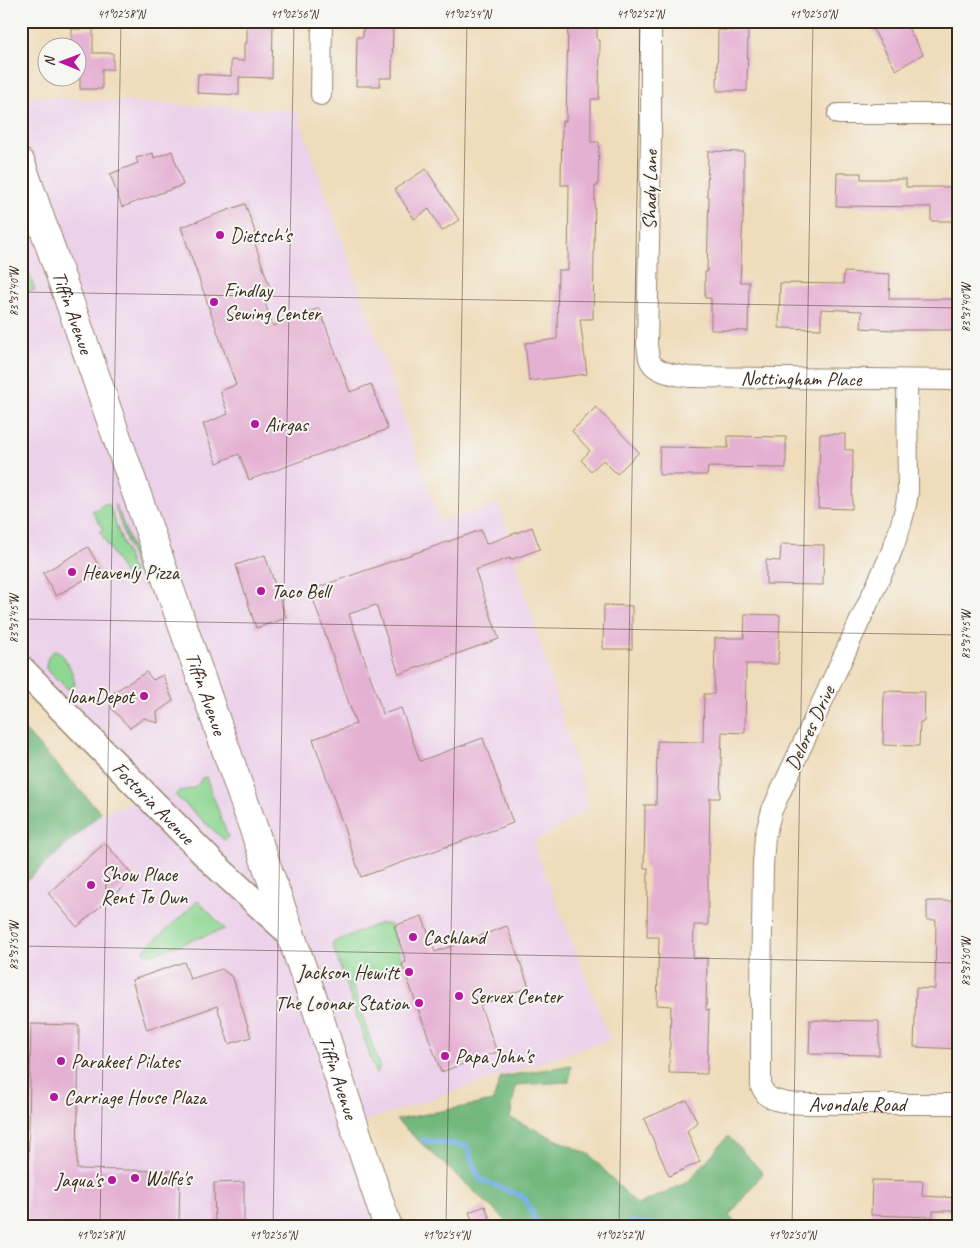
<svg xmlns="http://www.w3.org/2000/svg" width="980" height="1248" viewBox="0 0 980 1248" font-family="Caveat,sans-serif">
<rect width="100%" height="100%" fill="#f6f6f2"/>
<filter id="ink" filterUnits="userSpaceOnUse"><feTurbulence type="fractalNoise" baseFrequency=".02" numOctaves="2"/><feDisplacementMap in="SourceGraphic" scale="10" xChannelSelector="R" yChannelSelector="G"/><feConvolveMatrix kernelMatrix="1 2 1 2 8 2 1 2 1" color-interpolation-filters="sRGB"/></filter>
<filter id="wash" filterUnits="userSpaceOnUse"><feTurbulence type="fractalNoise" baseFrequency=".0096" numOctaves="4" result="noise"/><feDisplacementMap in="SourceGraphic" scale="20" xChannelSelector="R" yChannelSelector="G"/><feGaussianBlur stdDeviation="1.12" result="paint"/><feColorMatrix in="noise" values="0 0 0 0 0 0 0 0 0 0 0 0 0 0 0 0 0 1.4 0 .05"/><feComposite in="paint" operator="in"/></filter>
<g filter="url(#wash)">
<rect width="100%" height="100%" fill="#efdcba"/>
<polygon fill="#ecd1ea" points="21,96 297,111 440,522 499,504 589,808 533,843 610,1039 354,1125 390,1227 21,1227 21,886 101,813 147,797 21,668"/>
<g fill="#8ed793" stroke="#648058">
<path d="M21,248L35,290L28,291C18,280 21,262 21,248Z"/>
<polygon points="105,504 109,504 134,575 129,579 125,575 100,532 103,529 92,511"/>
<polygon points="114,504 119,512 139,568 137,573"/>
<path d="M56,650C67,656 73,673 75,685L68,689L46,669C47,659 47,655 56,650Z"/>
<path d="M206,777L228,837L224,840L175,795L179,791C189,790 198,788 202,778Z"/>
<polygon points="198,901 225,929 149,955 143,951"/>
<polygon points="380,923 391,925 402,961 402,964 351,982 380,1068 376,1074 332,943"/>
</g>
<g fill="#72b87d" stroke="#56714e">
<polygon points="21,726 101,813 21,886"/>
<polygon points="571,1065 569,1082 516,1085 510,1118 590,1155 637,1205 688,1182 728,1136 763,1173 729,1216 740,1227 513,1227 396,1120 493,1101 501,1077"/>
</g>
<g fill="none" stroke-linecap="round" stroke-linejoin="round">
<g stroke="#73b0e5" stroke-width="5.5">
<polyline points="423,1140 467,1146 479,1179 524,1197 539,1227"/>
<polyline points="623,1227 632,1222 688,1227"/>
</g>
</g>
<g id="blocks">
<g fill="#e5b1d3">
<polygon points="247,21 273,21 272,78 239,77 239,95 197,93 198,74 231,76 231,60 244,61 244,43 247,43"/>
<polygon points="363,21 393,21 392,78 380,78 380,86 356,86 357,37 363,37"/>
<polygon points="568,21 597,21 597,40 600,40 599,99 591,99 591,142 599,142 598,186 595,186 593,319 580,319 587,374 529,381 525,343 557,339 558,270 568,270 569,185 561,185 562,121 566,121"/>
<polygon points="880,21 904,21 923,54 896,70 871,26"/>
<polygon points="72,29 93,29 93,53 113,53 113,69 102,69 102,89 80,89 80,67 78,67 78,48 72,48"/>
<polygon points="718,30 748,31 747,91 717,91"/>
<polygon points="172,151 183,185 122,207 110,174 138,163 136,158 153,153 154,158"/>
<polygon points="708,151 744,152 744,197 740,282 749,282 748,331 711,330 711,298 705,298 705,272 707,272 709,196 707,196"/>
<polygon points="426,169 459,220 442,231 429,209 414,219 395,189"/>
<polygon points="837,173 861,173 861,179 906,179 906,187 959,187 959,221 931,221 931,207 836,206"/>
<polygon points="245,204 259,243 255,244 271,291 262,295 273,326 319,308 350,392 371,384 388,429 249,480 239,454 217,463 203,424 228,414 220,391 236,385 181,227"/>
<polygon points="844,272 890,274 889,299 959,299 959,330 892,330 861,328 862,311 821,309 821,329 779,328 780,283 843,284"/>
<polygon points="596,407 639,452 617,474 603,460 591,471 581,460 590,451 572,431"/>
<polygon points="820,434 845,434 845,450 853,450 852,509 818,508"/>
<polygon points="728,436 786,437 786,468 708,467 707,475 659,475 660,447 728,448"/>
<polygon points="532,527 540,549 510,560 510,558 475,570 499,639 399,674 376,605 349,614 383,714 401,708 420,761 483,738 513,823 361,877 313,739 356,724 310,590 481,530 486,544"/>
<polygon points="781,544 824,545 823,585 766,584 766,560 780,561"/>
<polygon points="88,547 101,570 56,596 43,573"/>
<polygon points="265,555 286,618 256,628 236,565"/>
<polygon points="604,605 632,606 632,649 603,649"/>
<polygon points="745,614 780,615 778,664 746,664 745,733 722,732 720,798 710,798 709,858 708,858 708,925 694,925 693,958 707,958 706,1010 709,1010 707,1074 669,1073 671,1006 657,1005 659,937 647,937 648,868 644,868 645,805 656,805 657,741 703,742 704,694 714,694 715,638 744,638"/>
<polygon points="146,672 153,680 163,675 173,701 157,712 158,723 144,718 130,728 111,708 120,701 114,692"/>
<polygon points="884,691 925,692 924,722 920,722 919,746 883,745"/>
<polygon points="105,843 134,877 77,927 48,893"/>
<polygon points="927,901 959,901 959,1049 914,1047 916,988 935,989 936,920 927,920"/>
<polygon points="422,916 435,952 507,926 529,987 480,1005 497,1052 441,1072 402,964 406,962 394,926"/>
<polygon points="184,962 190,979 222,969 233,978 251,1037 229,1044 217,1006 147,1030 132,980"/>
<polygon points="810,1020 879,1021 879,1055 809,1054"/>
<polygon points="31,1024 79,1025 77,1169 180,1171 179,1227 27,1226"/>
<polygon points="687,1100 697,1122 687,1131 700,1162 669,1176 644,1119"/>
<polygon points="872,1180 923,1181 922,1196 959,1198 959,1211 933,1211 933,1217 871,1215"/>
<polygon points="244,1182 244,1227 215,1227 214,1183"/>
<polygon points="485,1206 493,1227 475,1227 469,1212"/>
</g>
</g>
</g>
<g filter="url(#ink)">
<use href="#blocks" fill-opacity="0" stroke="#95836c" stroke-width="1"/>
<g fill="none" stroke-linecap="round" stroke-linejoin="round">
<defs>
<g id="minor">
<path id="s1" d="M651,21V139L647,345C648,349 648,354 649,358C653,373 676,375 689,377L959,380"/>
<polyline points="321,95 322,21"/>
<polyline points="838,114 959,114"/>
<path id="s2" d="M907,380L908,492C905,515 898,536 889,558L772,810L765,836L763,864L761,989V1087L767,1096L775,1100L788,1103L806,1104H959"/>
</g>
<g id="major">
<path id="s3" d="M21,668L215,865L290,934"/>
</g>
<g id="highway">
<path id="s4" d="M21,163L317,1010L366,1162L388,1227"/>
</g>
</defs>
<use href="#minor" stroke="#95836c" stroke-width="22"/>
<use href="#major" stroke="#95836c" stroke-width="28"/>
<use href="#highway" stroke="#95836c" stroke-width="30"/>
<use href="#minor" stroke="#fff" stroke-width="20"/>
<use href="#major" stroke="#fff" stroke-width="25"/>
<use href="#highway" stroke="#fff" stroke-width="28"/>
</g>
</g>
<path fill="none" stroke="#3b2a1e" stroke-width="1" stroke-opacity="0.45" d="M21,292L959,308M21,619L959,635M21,946L959,963M100,1227L121,21M273,1227L294,21M446,1227L467,21M619,1227L640,21M792,1227L813,21"/>
<g fill="#b5179e" stroke="#f6f6f2" stroke-width="2">
<circle cx="220" cy="235" r="5"/>
<circle cx="214" cy="302" r="5"/>
<circle cx="255" cy="424" r="5"/>
<circle cx="72" cy="572" r="5"/>
<circle cx="261" cy="591" r="5"/>
<circle cx="144" cy="696" r="5"/>
<circle cx="91" cy="885" r="5"/>
<circle cx="413" cy="937" r="5"/>
<circle cx="409" cy="972" r="5"/>
<circle cx="459" cy="996" r="5"/>
<circle cx="419" cy="1003" r="5"/>
<circle cx="445" cy="1056" r="5"/>
<circle cx="61" cy="1061" r="5"/>
<circle cx="54" cy="1097" r="5"/>
<circle cx="135" cy="1178" r="5"/>
<circle cx="112" cy="1180" r="5"/>
</g>
<g text-anchor="middle" dominant-baseline="central" stroke-width="4" stroke-linejoin="round" paint-order="stroke">
<g font-size="20" fill="#3b2a1e" stroke="#f6f6f2">
<text transform="translate(650 190) rotate(-89)">Shady Lane</text>
<text stroke="none"><textPath href="#s4" startOffset="158">Tiffin Avenue</textPath></text>
<text stroke="none"><textPath href="#s1" startOffset="496">Nottingham Place</textPath></text>
<text stroke="none"><textPath href="#s4" startOffset="562">Tiffin Avenue</textPath></text>
<text transform="translate(810 728) rotate(-65)">Delores Drive</text>
<text stroke="none"><textPath href="#s3" startOffset="189">Fostoria Avenue</textPath></text>
<text stroke="none"><textPath href="#s4" startOffset="968">Tiffin Avenue</textPath></text>
<text stroke="none"><textPath href="#s2" startOffset="839">Avondale Road</textPath></text>
</g>
<g font-size="20" fill="#3b2a1e" stroke="#f6f6f2" text-anchor="start">
<text x="230" y="235">Dietsch's</text>
<text x="224" y="290">Findlay<tspan x="224" dy="23">Sewing Center</tspan></text>
<text x="265" y="424">Airgas</text>
<text x="82" y="572">Heavenly Pizza</text>
<text x="271" y="591">Taco Bell</text>
<text x="134" y="696" text-anchor="end">loanDepot</text>
<text x="101" y="874">Show Place<tspan x="101" dy="23">Rent To Own</tspan></text>
<text x="423" y="937">Cashland</text>
<text x="399" y="972" text-anchor="end">Jackson Hewitt</text>
<text x="469" y="996">Servex Center</text>
<text x="409" y="1003" text-anchor="end">The Loonar Station</text>
<text x="455" y="1056">Papa John's</text>
<text x="71" y="1061">Parakeet Pilates</text>
<text x="64" y="1097">Carriage House Plaza</text>
<text x="145" y="1178">Wolfe's</text>
<text x="102" y="1180" text-anchor="end">Jaqua's</text>
</g>
</g>
<rect width="980" height="1248" fill="none" stroke="#f6f6f2" stroke-width="55"/>
<g transform="translate(62 62) rotate(271)"><circle r="24" fill="#f6f6f2" stroke="#aba49d"/>
<path d="M0-4L9 19L0 12L-9 19Z" fill="#b5179e"/>
<text y="-8" font-size="14" font-weight="bold" text-anchor="middle" fill="#3b2a1e">N</text>
</g>
<rect x="28" y="28" width="924" height="1192" fill="none" stroke="#3b2a1e" stroke-width="2"/>
<g font-size="12" text-anchor="middle" fill="#3b2a1e">
<text x="121" y="18">41°02'58"N</text>
<text x="294" y="18">41°02'56"N</text>
<text x="467" y="18">41°02'54"N</text>
<text x="640" y="18">41°02'52"N</text>
<text x="813" y="18">41°02'50"N</text>
<text transform="translate(14 292) rotate(-90)" y="4">83°37'40"W</text>
<text transform="translate(966 308) rotate(-90)" y="4">83°37'40"W</text>
<text transform="translate(14 619) rotate(-90)" y="4">83°37'45"W</text>
<text transform="translate(966 635) rotate(-90)" y="4">83°37'45"W</text>
<text transform="translate(14 946) rotate(-90)" y="4">83°37'50"W</text>
<text transform="translate(966 962) rotate(-90)" y="4">83°37'50"W</text>
<text x="100" y="1239">41°02'58"N</text>
<text x="273" y="1239">41°02'56"N</text>
<text x="446" y="1239">41°02'54"N</text>
<text x="619" y="1239">41°02'52"N</text>
<text x="792" y="1239">41°02'50"N</text>
</g>
</svg>
